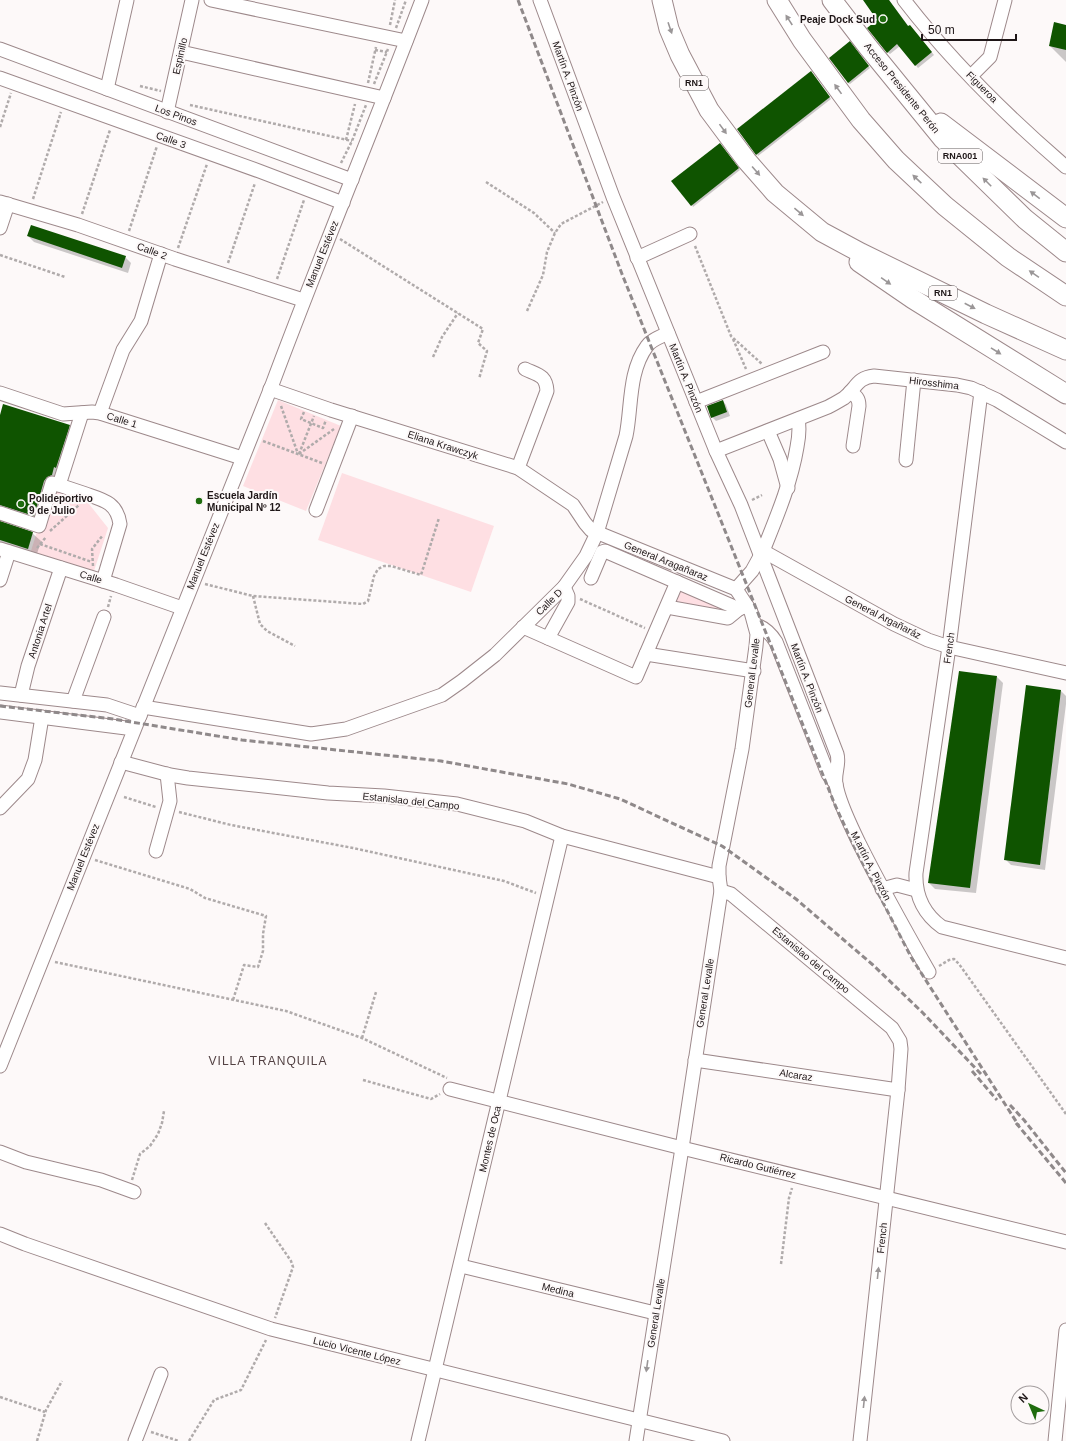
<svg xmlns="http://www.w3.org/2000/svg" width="1066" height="1441" viewBox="0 0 1066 1441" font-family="Helvetica,sans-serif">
<rect width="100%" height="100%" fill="#fdf9f9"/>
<g fill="#fedfe3">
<polygon points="278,400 341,426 306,511 243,486"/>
<polygon points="342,473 494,526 471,592 318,540"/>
<polygon points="50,489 85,499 108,528 94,571 31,551"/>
<polygon points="680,587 731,610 724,613 673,602"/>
</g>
<g fill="#0003">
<polygon points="864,0 889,0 909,27 912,28 934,55 918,68 900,46 890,54 887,52 878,20"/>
<polygon points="1066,26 1066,62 1050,46"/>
<polygon points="851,44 870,68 850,84 848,83"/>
<polygon points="813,74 831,99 758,156 757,154"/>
<polygon points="721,146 740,170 693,207 692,205"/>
<polygon points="28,236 125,257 131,263 128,273 34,242"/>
<polygon points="723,401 726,405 730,416 716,421 712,417"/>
<polygon points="0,418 69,426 77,434 42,523 0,518 0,522 32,533 41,541 36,557 0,545"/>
<polygon points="997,677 1003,683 976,893 935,889 929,883"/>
<polygon points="1061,691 1066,696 1066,704 1045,870 1011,865 1005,859"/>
</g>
<g fill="#0f5400">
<polygon points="863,0 889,0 908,26 910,25 932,52 915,66 897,44 887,53 867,28 877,20"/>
<polygon points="1054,22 1066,25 1066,50 1049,46"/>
<polygon points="850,41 869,66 848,83 829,58"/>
<polygon points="811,71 830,97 756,155 737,129"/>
<polygon points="720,143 739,168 691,206 671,181"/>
<polygon points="31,225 126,256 122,268 27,236"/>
<polygon points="723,400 727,412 711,418 707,406"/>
<polygon points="3,404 70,425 56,468 54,467 52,475 47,477 44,481 34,516 0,505 0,415"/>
<polygon points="0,521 33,532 28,549 0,540"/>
<polygon points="959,671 997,676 970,888 928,883"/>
<polygon points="1026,685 1061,690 1040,865 1004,860"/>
</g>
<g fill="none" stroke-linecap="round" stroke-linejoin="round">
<defs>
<g id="minor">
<polyline points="211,0 406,41"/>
<path d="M540,0L613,197L716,451L741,505L837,754C840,764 834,773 836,784C839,803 851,826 859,843C881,887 905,930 929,972"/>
<path d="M904,0C951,61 1008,117 1066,167"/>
<polyline points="0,49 352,180"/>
<polyline points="181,52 384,98"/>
<polyline points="971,76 990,57 1005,0"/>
<polyline points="0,78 259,171 343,203"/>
<polyline points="107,89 127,0"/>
<polyline points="167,112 192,0"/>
<polyline points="0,202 78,225 175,259 303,300"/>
<polyline points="0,228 8,204"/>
<polyline points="637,258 690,234"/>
<polyline points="270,389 331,410 518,468 573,505 585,523 591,530 736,589"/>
<path d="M850,392C856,396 859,398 859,406L853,446"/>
<path d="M981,392L949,647L916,873C915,896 924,914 942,927L1066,958"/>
<polyline points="0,393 63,414 92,412 100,413 242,458"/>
<polyline points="696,402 823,352"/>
<path d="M82,413L59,485C68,488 77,491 86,494C104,500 117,503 120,524L103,581"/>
<polyline points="100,413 123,350 141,321 161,254"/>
<polyline points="768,431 780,459 788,488"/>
<path d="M716,451L828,407C834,404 839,401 844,398C857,388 856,378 874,376L957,385L971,388L997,400L1066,442"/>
<polyline points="906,460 914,380"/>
<path d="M518,468L547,391C546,375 538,375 525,369"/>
<polyline points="316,510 352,416"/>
<polyline points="0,513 39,526 52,483 59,485"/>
<polyline points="0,549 116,585 182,608"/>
<path d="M763,551C777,516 791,483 797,447C799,437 800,429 798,419"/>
<polyline points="591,578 602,552 605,551 739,609 747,606"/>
<polyline points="0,580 9,552"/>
<polyline points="736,589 752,571 763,551 894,624 928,640 949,647 1066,673"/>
<polyline points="667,607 728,618 739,609"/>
<path d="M755,625C765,627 771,634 776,642L828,774L836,784"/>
<polyline points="523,627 636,677 677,582"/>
<polyline points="548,638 568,602 568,596 564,587"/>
<polyline points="646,654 754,671"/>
<polyline points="0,693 107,705 140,716"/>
<polyline points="21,695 28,666 61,568"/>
<polyline points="73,701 104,617"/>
<path d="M143,707L311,734L346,729L442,695L462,681L495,655L564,587L586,556L597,533L626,436C632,407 628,372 647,346C651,340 660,337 668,333"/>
<polyline points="0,712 134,729"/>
<polyline points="121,762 170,775 188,778 328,793 384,796 457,804 525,821 562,836 719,877"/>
<polyline points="0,808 28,779 35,760 42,717"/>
<polyline points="156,851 170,801 167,774"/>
<polyline points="882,889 897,885 916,890"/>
<polyline points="721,891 731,894 892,1028 900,1041 901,1049 898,1090 860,1441"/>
<polyline points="695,1060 898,1090"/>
<path d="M0,1066L272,385C320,256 373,129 422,0"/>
<polyline points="450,1089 682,1148 1066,1242"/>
<polyline points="0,1152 26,1162 101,1180 134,1192"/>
<polyline points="0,1234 25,1244 271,1329 723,1441"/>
<polyline points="461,1266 655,1313"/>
<polyline points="135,1441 161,1374"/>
<polyline points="418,1441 562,836"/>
<polyline points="636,1441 682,1148 721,891 719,877 719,866 742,749 756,646 757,634 751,612 736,589"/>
<polyline points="1055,1441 1066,1330"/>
</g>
<g id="highway">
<polyline points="662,0 669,29 680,55 709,110 747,161 775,193 822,232 861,253 986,314 1066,350"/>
<polyline points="777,0 802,40 861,120 896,160 945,206 1008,257 1066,296"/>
<polyline points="832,0 868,47 943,139 1025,219 1066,252"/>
<polyline points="941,123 1066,218"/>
<polyline points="859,262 913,299 1066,394"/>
</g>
</defs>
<use href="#minor" stroke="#9d898b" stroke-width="15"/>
<use href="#highway" stroke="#9d898b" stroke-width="21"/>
<g stroke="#b0abab" stroke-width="2.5" stroke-dasharray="3 2" stroke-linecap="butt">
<polyline points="390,25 395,0"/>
<polyline points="396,28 406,0"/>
<polyline points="375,50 387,52"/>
<polyline points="368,83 376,47"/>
<polyline points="374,84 388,49"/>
<polyline points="140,86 161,91"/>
<polyline points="190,105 352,141"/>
<polyline points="0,127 11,93"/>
<polyline points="346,140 355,104"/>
<polyline points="341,163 352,141 366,105"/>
<polyline points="486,182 534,213 555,233"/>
<polyline points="33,199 61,112"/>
<polyline points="82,214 110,130"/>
<polyline points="129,231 157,146"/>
<polyline points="340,239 483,329 478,343 487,351 479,379"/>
<polyline points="695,246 731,336 762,364"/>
<polyline points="178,248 207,164"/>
<polyline points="0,255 65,277"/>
<polyline points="228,263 255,183"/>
<polyline points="277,279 304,200"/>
<polyline points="527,311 543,275 547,252 555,233 561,224 603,202"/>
<polyline points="733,339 746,369"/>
<polyline points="433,357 442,337 458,313"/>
<polyline points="281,406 298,454"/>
<polyline points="304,412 301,419 323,428 326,420"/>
<polyline points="263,441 322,463"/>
<polyline points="299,454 334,429"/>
<polyline points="299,454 314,416"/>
<polyline points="752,500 762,495"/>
<polyline points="50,531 79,505"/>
<polyline points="40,544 92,562"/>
<polyline points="37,548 46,537"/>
<polyline points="93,566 92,549 103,535"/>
<polyline points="205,584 253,596 363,604 368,601 374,576 378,569 384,566 391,566 421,575 439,518"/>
<polyline points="253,596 260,624 267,631 295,646"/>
<polyline points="580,599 645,628"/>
<polyline points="108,607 111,596"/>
<polyline points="124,797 156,807"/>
<polyline points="179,812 231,825 353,848 504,881 536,893"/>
<polyline points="95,860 190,889 205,898 266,916 263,934 263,951 258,967 244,965 233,1000"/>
<polyline points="55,962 286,1011 362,1038 447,1078"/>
<polyline points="939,966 949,960 954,959 959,964 1066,1114"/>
<polyline points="362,1038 376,992"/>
<polyline points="363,1080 431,1099 440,1094"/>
<polyline points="132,1180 140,1154 150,1146 158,1134 162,1123 164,1111"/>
<polyline points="265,1223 291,1261 293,1267 275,1318"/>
<polyline points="781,1264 789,1198 792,1188"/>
<polyline points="0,1397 45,1412"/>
<polyline points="151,1432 179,1441"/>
<polyline points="37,1441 46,1410 62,1381"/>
<polyline points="189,1441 214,1400 241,1390 266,1340"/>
</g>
<use href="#minor" stroke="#fff" stroke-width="13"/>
<use href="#highway" stroke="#fff" stroke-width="19"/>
<g stroke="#8f898a" stroke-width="3" stroke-dasharray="6 3" stroke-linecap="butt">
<polyline points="518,0 622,274 835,805 855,848 911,957 1019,1126"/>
<polyline points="0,706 113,719 242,740 441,761 568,784 620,799 722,846 796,899 873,965 922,1012 981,1074"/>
<polyline points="972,1071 997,1100"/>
<polyline points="1010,1105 1024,1120 1066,1173"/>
<polyline points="1016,1123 1066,1183"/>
</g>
</g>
<defs><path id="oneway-solid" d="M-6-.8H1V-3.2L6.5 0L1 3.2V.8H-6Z"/></defs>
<g fill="#9a9697">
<use href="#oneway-solid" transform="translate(789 20) rotate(-123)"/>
<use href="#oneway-solid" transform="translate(670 28) rotate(71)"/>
<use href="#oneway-solid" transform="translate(838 89) rotate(-126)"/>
<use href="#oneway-solid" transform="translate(723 129) rotate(54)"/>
<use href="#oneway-solid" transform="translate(756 171) rotate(49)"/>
<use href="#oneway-solid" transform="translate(917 179) rotate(-137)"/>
<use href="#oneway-solid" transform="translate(987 182) rotate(-135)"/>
<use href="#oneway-solid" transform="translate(1035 195) rotate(-143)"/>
<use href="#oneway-solid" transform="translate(799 212) rotate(40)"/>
<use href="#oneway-solid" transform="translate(1034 274) rotate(-146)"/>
<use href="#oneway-solid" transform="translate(886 281) rotate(35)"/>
<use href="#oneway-solid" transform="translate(970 306) rotate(27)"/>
<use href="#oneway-solid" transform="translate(996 351) rotate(32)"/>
<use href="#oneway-solid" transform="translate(878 1273) rotate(-84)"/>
<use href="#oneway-solid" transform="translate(647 1366) rotate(98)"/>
<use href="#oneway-solid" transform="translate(864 1402) rotate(-84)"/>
</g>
<g fill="#1f6c0e" stroke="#fdf9f9" stroke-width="1.5">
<circle cx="883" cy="19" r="4"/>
<circle cx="199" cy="501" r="4"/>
<circle cx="21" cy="504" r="4"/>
</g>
<g text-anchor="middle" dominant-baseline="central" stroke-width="4" stroke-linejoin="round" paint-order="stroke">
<g fill="#fdf9f9" stroke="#615a5b" stroke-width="1">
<rect x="680" y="76" width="28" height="14" rx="3"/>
<rect x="938" y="149" width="44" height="14" rx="3"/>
<rect x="929" y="286" width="28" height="14" rx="3"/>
</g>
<g font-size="9" font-weight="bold" fill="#1e1617">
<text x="694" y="83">RN1</text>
<text x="960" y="156">RNA001</text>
<text x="943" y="293">RN1</text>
</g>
<g font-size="10" font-weight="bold" fill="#1e1617" stroke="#fdf9f9" text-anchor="start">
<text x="875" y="19" text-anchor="end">Peaje Dock Sud</text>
<text x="207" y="495">Escuela Jardín<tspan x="207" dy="12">Municipal Nº 12</tspan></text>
<text x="29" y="498">Polideportivo<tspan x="29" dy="12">9 de Julio</tspan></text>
</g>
<g font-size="10" fill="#1e1617" stroke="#fdf9f9">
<text transform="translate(180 56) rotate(-77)">Espinillo</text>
<text transform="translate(568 76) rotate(70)">Martín A. Pinzón</text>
<text transform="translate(982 87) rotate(45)">Figueroa</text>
<text transform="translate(902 88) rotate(51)">Acceso Presidente Perón</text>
<text transform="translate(176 115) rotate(20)">Los Pinos</text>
<text transform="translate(171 140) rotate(20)">Calle 3</text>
<text transform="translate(152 251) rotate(20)">Calle 2</text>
<text transform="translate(322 254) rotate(-68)">Manuel Estévez</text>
<text transform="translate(686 378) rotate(68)">Martín A. Pinzón</text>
<text transform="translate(934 383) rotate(7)">Hirosshima</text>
<text transform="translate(122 420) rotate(17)">Calle 1</text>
<text transform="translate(443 445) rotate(18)">Eliana Krawczyk</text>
<text transform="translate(203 556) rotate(-68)">Manuel Estévez</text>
<text transform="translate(666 561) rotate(22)">General Aragañaraz</text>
<text transform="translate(91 577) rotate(17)">Calle</text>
<text transform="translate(549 602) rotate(-45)">Calle D</text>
<text transform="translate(883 617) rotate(27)">General Argañaráz</text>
<text transform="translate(40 631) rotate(-72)">Antonia Artel</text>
<text transform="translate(949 648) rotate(-82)">French</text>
<text transform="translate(752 673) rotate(-83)">General Levalle</text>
<text transform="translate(807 678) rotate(69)">Martín A. Pinzón</text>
<text transform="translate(411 801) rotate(6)">Estanislao del Campo</text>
<text transform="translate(83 857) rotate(-68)">Manuel Estévez</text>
<text transform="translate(871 866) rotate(63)">M.artín A. Pinzón</text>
<text transform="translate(811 960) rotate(40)">Estanislao del Campo</text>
<text transform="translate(705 993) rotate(-81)">General Levalle</text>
<text transform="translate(796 1075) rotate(9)">Alcaraz</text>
<text transform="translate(490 1139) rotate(-77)">Montes de Oca</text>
<text transform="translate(758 1166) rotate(14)">Ricardo Gutiérrez</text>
<text transform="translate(882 1238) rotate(-84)">French</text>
<text transform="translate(558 1290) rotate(14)">Medina</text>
<text transform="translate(656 1313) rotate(-81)">General Levalle</text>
<text transform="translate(357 1351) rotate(14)">Lucio Vicente López</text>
</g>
<g font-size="12" letter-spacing="1" fill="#534244" stroke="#fdf9f9">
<text x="268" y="1061">VILLA TRANQUILA</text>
</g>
</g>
<g transform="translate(1030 1405) rotate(316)"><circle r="19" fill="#fdf9f9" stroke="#a49e9f"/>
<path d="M0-3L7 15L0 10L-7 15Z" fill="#1f6c0e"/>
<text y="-6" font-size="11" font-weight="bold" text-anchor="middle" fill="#1e1617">N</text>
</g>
<path d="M922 34v6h94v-6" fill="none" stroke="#1e1617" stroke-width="2"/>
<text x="928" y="34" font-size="12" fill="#1e1617" stroke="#fdf9f9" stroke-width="3" paint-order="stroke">50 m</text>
</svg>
